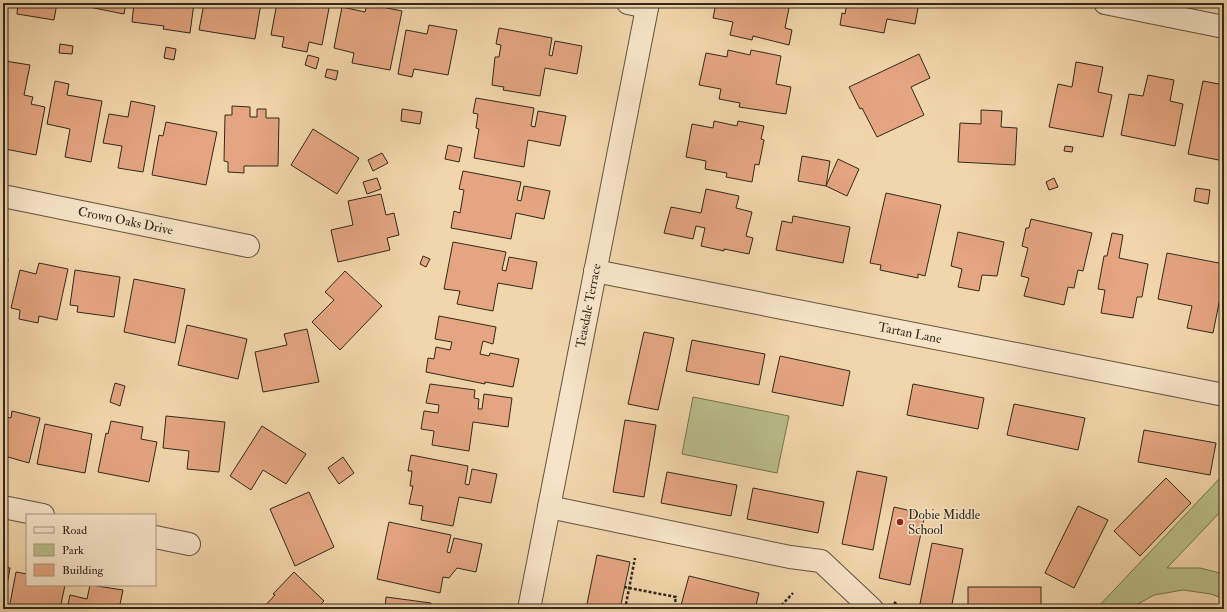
<svg xmlns="http://www.w3.org/2000/svg" width="1227" height="612" viewBox="0 0 1227 612" font-family="'IM FELL Double Pica',serif">
<rect width="100%" height="100%" fill="#f2d6ab"/>
<filter id="stains"><feTurbulence type="fractalNoise" baseFrequency=".005" numOctaves="4"/><feColorMatrix values="0 0 0 0 .2 0 0 0 0 .09 0 0 0 0 .02 0 0 0 .5 -.17"/></filter>
<radialGradient id="worn" r=".72"><stop offset=".6" stop-color="#630" stop-opacity="0"/><stop offset="1" stop-color="#630" stop-opacity=".3"/></radialGradient>
<g fill="#b9be8a" stroke="#767454">
<polygon points="693,397 789,416 777,473 682,454"/>
<polygon points="1221,477 1224,479 1224,508 1167,568 1200,568 1224,574 1224,599 1211,594 1183,590 1154,595 1129,609 1096,609"/>
</g>
<g fill="#e4a580" stroke="#32291f">
<polygon points="18,3 57,3 54,20 17,14"/>
<polygon points="69,3 126,3 124,14"/>
<polygon points="134,3 194,3 190,33 163,29 164,26 132,22"/>
<polygon points="204,3 261,3 255,39 199,30"/>
<polygon points="277,3 330,3 322,45 309,42 307,52 282,47 284,37 271,35"/>
<polygon points="716,3 790,3 785,28 792,30 789,45 753,36 752,40 730,35 733,22 713,18"/>
<polygon points="847,3 919,3 915,24 887,19 884,33 840,25 842,13 845,14"/>
<polygon points="367,4 402,11 390,70 352,63 354,53 334,48 342,7 365,12"/>
<polygon points="429,25 457,30 448,75 414,69 412,77 398,74 406,30 427,34"/>
<polygon points="499,28 552,38 549,55 552,56 555,41 582,46 577,74 545,68 540,96 503,90 504,87 492,85 495,57 499,57 501,45 496,44"/>
<polygon points="60,44 73,46 72,54 59,53"/>
<polygon points="166,47 176,49 174,60 164,58"/>
<polygon points="728,50 750,55 751,50 781,56 776,84 791,87 786,114 739,107 740,103 719,99 721,89 699,85 706,53 727,57"/>
<polygon points="919,54 930,78 911,87 924,115 877,137 862,108 860,109 849,87"/>
<polygon points="308,55 319,58 316,69 305,65"/>
<polygon points="5,61 30,65 24,95 33,97 31,104 45,107 36,155 5,149 6,147 3,147 3,73"/>
<polygon points="1076,62 1103,67 1098,92 1112,95 1103,137 1049,127 1058,84 1072,87"/>
<polygon points="327,69 338,71 336,80 325,77"/>
<polygon points="1148,75 1174,80 1170,101 1183,104 1175,146 1121,135 1129,94 1143,96"/>
<polygon points="55,81 69,84 67,95 102,101 91,162 65,157 70,129 47,124"/>
<polygon points="1203,81 1224,85 1224,161 1188,154"/>
<polygon points="476,98 534,108 531,126 535,127 538,111 566,116 560,146 528,140 524,167 474,158 479,129 476,128 478,114 473,113"/>
<polygon points="131,101 155,106 143,172 118,168 122,146 103,143 109,114 128,117"/>
<polygon points="232,106 250,107 250,117 257,117 257,109 266,109 266,118 279,118 278,166 244,166 244,173 228,172 228,162 224,161 225,115 232,115"/>
<polygon points="402,109 422,112 420,124 401,121"/>
<polygon points="981,110 1002,111 1001,127 1017,128 1015,165 958,162 960,123 981,124"/>
<polygon points="714,121 737,126 738,121 764,126 761,139 764,140 759,165 755,164 752,182 726,177 727,173 705,169 706,161 686,157 692,124 713,128"/>
<polygon points="166,122 217,132 206,185 152,175 159,135 163,136"/>
<polygon points="313,129 359,158 337,194 291,165"/>
<polygon points="448,145 462,148 459,162 445,159"/>
<polygon points="1065,146 1073,147 1072,152 1064,151"/>
<polygon points="382,153 388,163 373,171 368,160"/>
<polygon points="802,156 830,161 826,186 798,181"/>
<polygon points="838,159 859,169 847,196 826,186"/>
<polygon points="463,171 521,182 517,200 521,201 524,186 550,191 544,219 516,213 511,239 451,228 454,211 460,213 464,190 459,189"/>
<polygon points="377,178 381,189 367,194 363,182"/>
<polygon points="1054,178 1058,187 1049,190 1046,182"/>
<polygon points="1196,188 1210,190 1208,204 1194,201"/>
<polygon points="706,189 739,196 736,208 752,212 746,236 753,238 749,254 724,249 724,251 701,246 705,228 696,226 693,239 664,233 671,207 701,213"/>
<polygon points="886,193 941,205 925,276 918,274 918,278 880,270 881,265 870,263"/>
<polygon points="381,194 386,215 394,213 399,235 387,238 390,250 338,262 331,230 353,225 348,201"/>
<polygon points="793,216 850,227 843,263 776,250 782,221 792,223"/>
<polygon points="1031,219 1092,233 1083,271 1078,270 1074,288 1068,287 1064,305 1024,296 1029,278 1021,276 1028,248 1022,246 1026,228 1029,228"/>
<polygon points="958,232 1004,242 997,276 982,275 979,291 958,287 962,269 951,266"/>
<polygon points="1112,233 1123,235 1119,258 1148,264 1142,297 1137,297 1133,318 1101,313 1105,290 1098,289 1104,256 1107,256"/>
<polygon points="453,242 506,252 502,270 506,271 509,257 537,262 532,289 498,283 493,311 457,304 460,291 444,289"/>
<polygon points="1167,253 1224,264 1224,278 1213,333 1187,328 1192,306 1158,299"/>
<polygon points="423,256 430,259 426,267 420,264"/>
<polygon points="3,258 8,259 3,290"/>
<polygon points="39,263 68,269 57,320 39,316 38,323 19,319 20,310 11,308 20,270 36,274"/>
<polygon points="75,270 120,277 114,317 77,312 78,306 70,305"/>
<polygon points="345,271 382,306 340,350 312,322 334,300 325,292"/>
<polygon points="134,279 185,289 175,343 124,332"/>
<polygon points="439,316 496,327 493,344 483,341 480,354 489,356 490,353 519,359 513,387 485,382 485,384 426,372 428,358 434,359 436,347 450,350 452,342 435,339"/>
<polygon points="187,325 247,339 238,379 178,365"/>
<polygon points="307,329 319,382 263,392 255,352 287,345 284,334"/>
<polygon points="644,332 674,338 658,410 628,404"/>
<polygon points="692,340 765,354 759,385 686,371"/>
<polygon points="780,356 850,371 843,406 772,392"/>
<polygon points="115,383 125,386 120,406 110,402"/>
<polygon points="430,384 475,390 474,398 479,399 478,409 482,409 484,394 512,398 508,427 473,422 469,451 432,445 434,431 421,429 424,411 438,413 439,405 426,403"/>
<polygon points="913,384 984,398 978,429 907,415"/>
<polygon points="1014,404 1085,418 1078,450 1007,435"/>
<polygon points="12,411 40,418 29,463 8,457 6,465 3,464 3,416 11,418"/>
<polygon points="166,416 225,422 219,472 187,469 189,451 163,448"/>
<polygon points="625,420 656,425 644,497 613,492"/>
<polygon points="111,421 143,427 141,439 157,442 149,482 98,472 106,433 108,434"/>
<polygon points="45,424 92,434 85,473 37,464"/>
<polygon points="262,426 306,454 286,484 263,470 251,490 230,476"/>
<polygon points="1144,430 1216,443 1210,475 1138,462"/>
<polygon points="411,455 468,466 465,484 469,485 472,469 497,474 491,503 459,497 453,526 421,520 423,506 409,504 413,486 410,486 412,471 408,471"/>
<polygon points="343,457 354,473 339,484 328,468"/>
<polygon points="857,471 887,477 873,550 842,544"/>
<polygon points="667,472 737,485 731,516 661,503"/>
<polygon points="1166,478 1191,503 1140,556 1114,531"/>
<polygon points="753,488 824,502 818,533 747,519"/>
<polygon points="309,492 334,547 295,566 270,509"/>
<polygon points="1078,506 1108,520 1074,588 1045,573"/>
<polygon points="894,507 925,514 910,585 879,578"/>
<polygon points="389,522 451,535 447,552 450,553 454,538 482,544 476,572 457,568 449,578 443,577 440,593 377,579"/>
<polygon points="932,543 963,549 951,609 919,609"/>
<polygon points="597,555 630,562 620,609 586,609"/>
<polygon points="3,567 10,568 3,608"/>
<polygon points="16,572 27,574 27,585 65,585 60,609 9,609"/>
<polygon points="294,572 324,601 316,609 262,609 275,595 273,594"/>
<polygon points="689,576 759,593 755,609 680,609"/>
<polygon points="90,585 123,590 119,609 67,609 70,595 87,599"/>
<rect x="968" y="587" width="73" height="22"/>
<polygon points="386,597 431,603 430,609 385,609"/>
</g>
<g fill="none" stroke-linecap="round" stroke-linejoin="round">
<defs>
<g id="minor">
<polyline points="628,3 647,7"/>
<polyline points="1105,3 1224,27"/>
<path id="s1" d="M3,196L248,246"/>
<path id="s2" d="M595,271L1224,395"/>
<polyline points="3,507 43,515"/>
<polyline points="549,507 790,557 821,561 872,609"/>
<polyline points="155,537 189,544"/>
<path id="s3" d="M529,609L648,3"/>
</g>
</defs>
<use href="#minor" stroke="#625442" stroke-width="24"/>
<g stroke="#32291f" stroke-width="2.5" stroke-dasharray="3 2" stroke-linecap="butt">
<polyline points="624,587 676,597 674,609"/>
<polyline points="894,602 902,609"/>
<polyline points="625,609 635,558"/>
<polyline points="778,609 793,593"/>
<polyline points="805,609 806,606"/>
</g>
<use href="#minor" stroke="#f7e4c8" stroke-width="22"/>
</g>
<circle fill="#8f2418" stroke="#f7e4c8" stroke-width="1.5" cx="900" cy="522" r="4"/>
<g text-anchor="middle" dominant-baseline="central" stroke-width="3" stroke-linejoin="round" paint-order="stroke">
<g font-size="13" fill="#32291f" stroke="#f7e4c8">
<text stroke="none"><textPath href="#s1" startOffset="125">Crown Oaks Drive</textPath></text>
<text stroke="none"><textPath href="#s3" startOffset="309">Teasdale Terrace</textPath></text>
<text stroke="none"><textPath href="#s2" startOffset="321">Tartan Lane</textPath></text>
</g>
<g font-size="13" fill="#32291f" stroke="#f7e4c8" text-anchor="start">
<text x="908" y="515">Dobie Middle<tspan x="908" dy="15">School</tspan></text>
</g>
</g>
<rect width="1227" height="612" fill="none" stroke="#f2d6ab" stroke-width="16"/>
<rect x="4" y="4" width="1219" height="604" fill="none" stroke="#32291f" stroke-width="2"/>
<rect x="8" y="8" width="1211" height="596" fill="none" stroke="#32291f"/>
<rect x="26" y="514" width="130" height="72" fill="#f7e4c8" stroke="#a89984"/>
<rect x="34" y="527" width="20" height="6" fill="#f7e4c8" stroke="#a89984"/>
<text x="62" y="534" font-size="12" fill="#32291f">Road</text>
<rect x="34" y="544" width="20" height="12" fill="#b9be8a" stroke="#a89984"/>
<text x="62" y="554" font-size="12" fill="#32291f">Park</text>
<rect x="34" y="564" width="20" height="12" fill="#e4a580" stroke="#a89984"/>
<text x="62" y="574" font-size="12" fill="#32291f">Building</text>
<rect width="100%" height="100%" filter="url(#stains)"/>
<rect width="100%" height="100%" fill="url(#worn)"/>
</svg>
